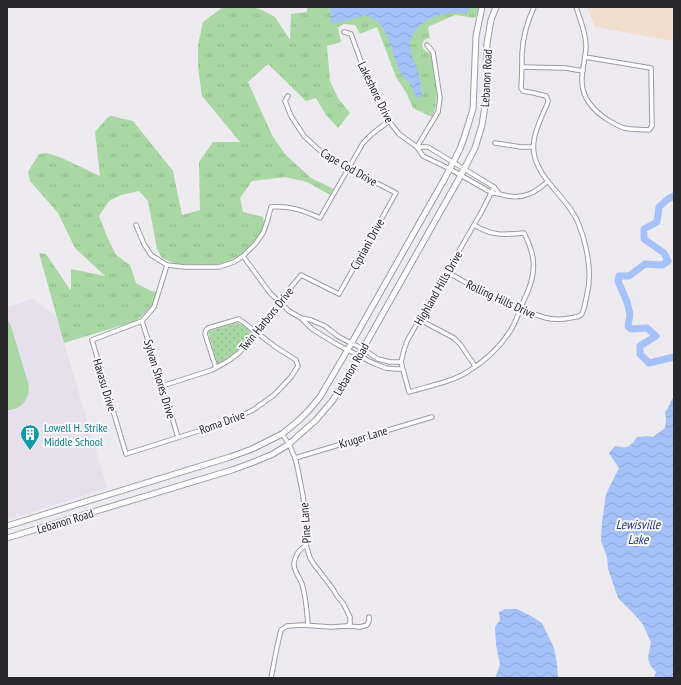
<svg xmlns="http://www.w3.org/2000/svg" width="681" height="685" viewBox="0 0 681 685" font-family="'PT Sans Narrow',sans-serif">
<defs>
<pattern id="grass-tufts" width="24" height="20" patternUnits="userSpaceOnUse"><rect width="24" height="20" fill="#a9d8a4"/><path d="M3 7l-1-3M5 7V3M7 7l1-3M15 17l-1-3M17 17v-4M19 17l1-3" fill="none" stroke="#91b98d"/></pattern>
<pattern id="park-dots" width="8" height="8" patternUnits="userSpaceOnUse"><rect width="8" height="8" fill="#a9d8a4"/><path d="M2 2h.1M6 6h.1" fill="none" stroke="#91b98d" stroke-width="1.8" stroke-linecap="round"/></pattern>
<pattern id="water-waves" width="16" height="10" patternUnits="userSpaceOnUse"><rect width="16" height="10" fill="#a5c1f9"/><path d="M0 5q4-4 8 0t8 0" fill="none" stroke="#8ea6d5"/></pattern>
</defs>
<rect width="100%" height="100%" fill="#edebf0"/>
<polygon fill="#f1dece" points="587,7 674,7 674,41 595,27"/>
<polygon fill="#e5e0ec" points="33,299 56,316 107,488 7,520 7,307"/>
<path fill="url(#grass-tufts)" d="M223,7H253L262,10L275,17L290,40L291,14L307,12V7H479L475,18L455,15L430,26L428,28L430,38L424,40L422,45L424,50L430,53L431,54C435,74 441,98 432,117L413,108L407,94L396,77L377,27L360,34L355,25L344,24L338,27L341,42L327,46L330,81L338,98L350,113L338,128L326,115L316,98L306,101L268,64L248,82L272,135L285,154L311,178L334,189L330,195L307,182L285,177L252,181L240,198L243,212L263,217L264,223L259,236L254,243L244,252L237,257L224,263L212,265L176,264L162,258L157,249L148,201L139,191L121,195L109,201L99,216L108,239L116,255L130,265L136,283L151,291L157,292L150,309L136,321L64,343L39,253L46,254L71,291V269L105,276L75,248L58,213L30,181L28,172L39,154L47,153L62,158L100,176L95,132L107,118L111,116L133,121L173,171L182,215L200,210L199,162L213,142H240L202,96L198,67V45L203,22Z"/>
<path fill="url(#park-dots)" d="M237,323C242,324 248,329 252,333L251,335C244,344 230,363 217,363L208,333L209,331Z"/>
<path fill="#a9d8a4" d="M7,320L11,326L29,386C29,400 21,410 7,410Z"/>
<g fill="url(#water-waves)">
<path d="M331,7H468L469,9L466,14C445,9 413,20 410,45C409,54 416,63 418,71C420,79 421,88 422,96L417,98L409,81L404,78L398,68L390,44L384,29L376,20L366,15C355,19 344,20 333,24L330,19Z"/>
<path d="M674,397V414L673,415H674V678H654L656,672L650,665L648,658L651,642L642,623L634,614L618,598L608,569L607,557L601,541L602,522L606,494L619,468L609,453L615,446C626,449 631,447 637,437L647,436L653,437L665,428L666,419L665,412C671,406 668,403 674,397Z"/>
<polygon points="505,609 517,609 531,616 542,623 554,648 557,663 558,678 494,678 496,676 500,665 496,644 495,627 500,620 499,612"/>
</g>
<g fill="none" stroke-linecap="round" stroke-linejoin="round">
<polyline stroke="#a5c1f9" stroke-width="7" points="674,196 668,199 659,207 657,222 644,229 644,239 664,253 668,261 662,265 645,264 629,276 619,276 618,281 627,302 630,314 628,326 631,329 647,328 656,336 640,346 640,354 649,363 674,357"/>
<defs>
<g id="street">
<path d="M576,7C580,19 586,33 586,46C586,58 581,71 582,83C583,100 594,111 608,120C613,123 618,126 624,128C632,130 641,129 649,130L652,126L651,68L585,57"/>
<path d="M344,32L351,34L362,64L389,121L399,134L417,147L423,156L450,169L492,193C498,193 502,195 508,196C525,199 536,192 548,181"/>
<polyline points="522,67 565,68 583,71"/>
<polyline points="495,143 521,147 533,147"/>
<polyline points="417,147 438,112 440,98 433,52 427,45"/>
<polyline points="417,147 428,147 494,187 499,193"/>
<path d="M136,225L144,244L151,255L167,265L185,267H219L234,262L243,256L256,243L263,233L267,222L271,207C290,206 303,210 320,218L363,143L372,134L389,121"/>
<path d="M474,225C492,236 503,235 524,233C528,241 532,250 533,259C535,273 530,288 524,300C520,309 517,319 512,328C502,345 486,360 469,371C452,382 429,386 409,392L401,362L404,350L407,341L482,211L494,187"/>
<polyline points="243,256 270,293 289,311 301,318 312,329 338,345 375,364 386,368 395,369 402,369"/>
<polyline points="167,265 154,307 142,321 92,340 126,454 230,421 253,410 274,395 291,377 298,366 296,360 277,348 239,319 208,328 206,330 205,334 216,368"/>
<path d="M447,272C464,281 480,292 498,299C505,303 513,305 520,308C538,316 550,322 570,318C573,317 579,317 581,315C584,312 586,299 587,294C593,272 586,241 577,220C566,197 542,182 535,158C530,141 538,126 544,111C546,107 548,104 548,100L546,96L534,93L523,91L521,88C522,76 522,65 522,53C523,37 527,22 534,7"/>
<polyline points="301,318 311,320 325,326 339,337 363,349 378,359 390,362 401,362"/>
<polyline points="420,320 454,338 460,344 475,366"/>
<polyline points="142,321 178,437"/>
<polyline points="162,386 212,370 228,361 240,352 256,333 279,302 301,275 339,294 396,193 330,159 317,148 304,136 291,116 285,101 288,96"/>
<polyline points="282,434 289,444 295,458 298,470 303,496 307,529 306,545 310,558 313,563 333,589 337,596 343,603 350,617 350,624 347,626"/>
<polyline points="295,458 432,417"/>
<path d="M306,545C300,549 295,555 294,563C293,571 300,577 302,584C306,597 307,611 308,625"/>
<polyline points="271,678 277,647 281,630 287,626 302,625 331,627 347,626 360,627 367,625 369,621 369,617"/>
</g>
<g id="secondary">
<polyline points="7,526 230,457 252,449 282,434 298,421 309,410 320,397 351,344 445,178 460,149 465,135 473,109 476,36 482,7"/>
<polyline points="7,538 232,470 254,462 273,454 289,444 316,420 333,400 347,377 461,175 475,148 482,125 486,99 487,43 491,20 496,7"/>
</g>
</defs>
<use href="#street" stroke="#9d9ba0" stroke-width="5.5"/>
<use href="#secondary" stroke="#9d9ba0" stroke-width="7"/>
<use href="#street" stroke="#fff" stroke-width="3.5"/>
<use href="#secondary" stroke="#fff" stroke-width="5"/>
</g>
<defs>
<symbol id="building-pin" viewBox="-11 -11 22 30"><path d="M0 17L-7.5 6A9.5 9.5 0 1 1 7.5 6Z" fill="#0f9aa8" stroke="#faf8fd"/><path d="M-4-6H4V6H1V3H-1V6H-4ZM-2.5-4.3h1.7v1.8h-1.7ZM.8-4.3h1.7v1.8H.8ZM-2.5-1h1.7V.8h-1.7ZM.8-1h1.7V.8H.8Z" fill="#fff"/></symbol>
</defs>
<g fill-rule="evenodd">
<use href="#building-pin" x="19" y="423" width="22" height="30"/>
</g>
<g text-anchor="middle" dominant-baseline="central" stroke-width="4" stroke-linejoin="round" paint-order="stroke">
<g font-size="12" fill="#282729" stroke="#faf8fd">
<text transform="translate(486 78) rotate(-87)">Lebanon Road</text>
<text transform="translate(376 92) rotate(64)">Lakeshore Drive</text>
<text transform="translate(349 167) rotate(30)">Cape Cod Drive</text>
<text transform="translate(367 244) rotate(-61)">Cipriani Drive</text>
<text transform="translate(438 288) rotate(-60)">Highland Hills Drive</text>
<text transform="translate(501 299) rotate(25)">Rolling Hills Drive</text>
<text transform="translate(266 319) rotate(-51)">Twin Harbors Drive</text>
<text transform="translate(351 369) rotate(-60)">Lebanon Road</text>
<text transform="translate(160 379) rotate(73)">Sylvan Shores Drive</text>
<text transform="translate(105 385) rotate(73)">Havasu Drive</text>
<text transform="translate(222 422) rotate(-20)">Roma Drive</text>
<text transform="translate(363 437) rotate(-17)">Kruger Lane</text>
<text transform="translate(65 521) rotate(-17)">Lebanon Road</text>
<text transform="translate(305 523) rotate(-94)">Pine Lane</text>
</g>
<g font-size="12" fill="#0d838f" stroke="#faf8fd" text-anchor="start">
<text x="44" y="427">Lowell H. Strike<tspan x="44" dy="14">Middle School</tspan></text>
</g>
<g font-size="13" font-style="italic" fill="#203c7d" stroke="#faf8fd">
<text x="638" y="524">Lewisville<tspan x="638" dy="15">Lake</tspan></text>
</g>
</g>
<rect width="681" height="685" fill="none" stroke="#282729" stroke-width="16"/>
</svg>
